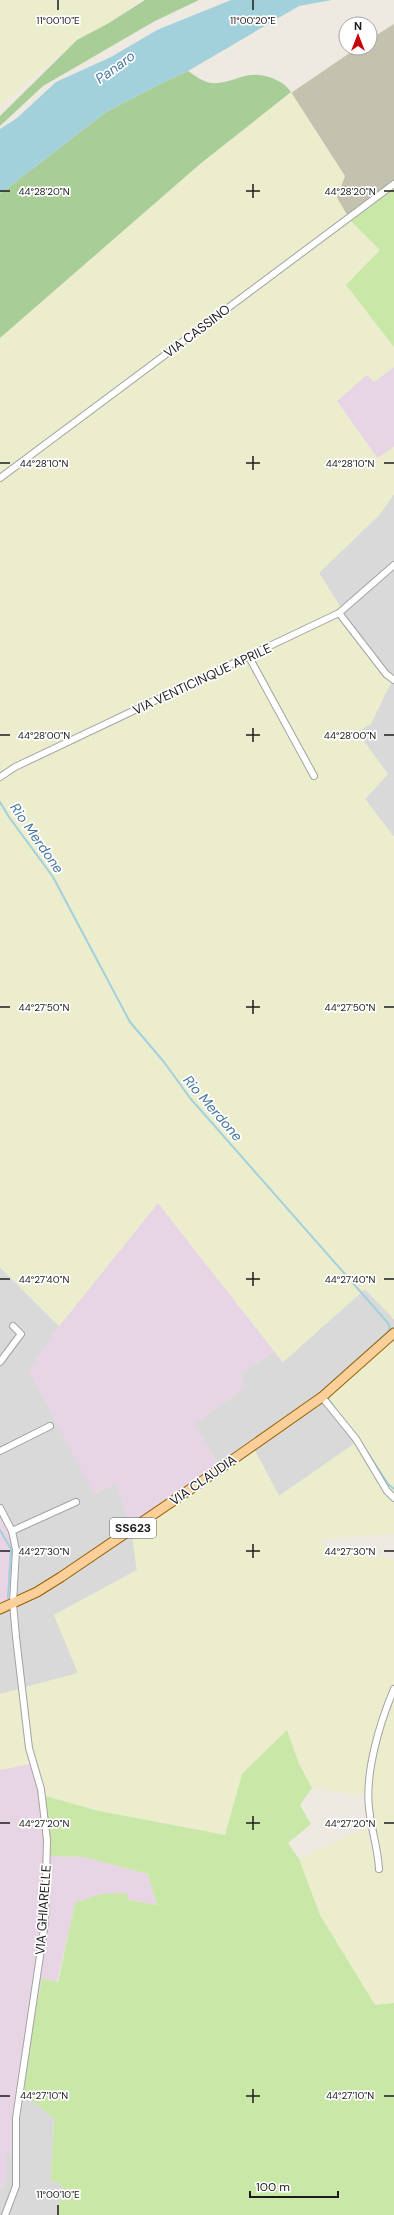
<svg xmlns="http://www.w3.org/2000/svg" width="394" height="2215" viewBox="0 0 394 2215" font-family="'DM Sans',sans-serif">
<rect width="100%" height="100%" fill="#eeeae2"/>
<g fill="#dad9d9">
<polygon points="394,494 394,837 365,799 388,774 357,732 382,699 392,681 350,622 319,573 380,514"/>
<polygon points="0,1267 59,1326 29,1371 95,1494 116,1483 131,1529 137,1570 54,1615 78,1673 0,1694"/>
<polygon points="365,1289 394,1319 394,1332 356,1443 279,1496 251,1443 219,1465 194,1424 244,1388 241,1374 274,1351 283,1362"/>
<polygon points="20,2091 54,2118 51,2180 63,2186 57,2215 0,2215 0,2190 7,2180 7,2153 17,2152"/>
</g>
<g fill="#e7d4e4">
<polygon points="394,367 394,447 378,459 337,401 367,374 374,381"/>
<polygon points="158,1203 274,1351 241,1374 244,1388 194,1424 219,1465 131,1529 116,1483 94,1494 29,1371 59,1326"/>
<polygon points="0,1507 13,1546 15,1601 0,1607"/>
<polygon points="34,1763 47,1803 51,1856 84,1857 148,1874 157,1905 128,1900 75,1904 57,1982 42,1978 16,2113 17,2152 7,2153 7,2180 0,2190 0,1770"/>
</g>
<polygon fill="#c2c2ae" points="394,24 394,189 350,220 337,198 291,93 357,48 370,48 370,39"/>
<g fill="#ebedcd">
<polygon points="0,0 140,0 112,22 62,53 0,106"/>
<polygon points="291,92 345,176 337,198 350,220 380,250 346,285 394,347 394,367 374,382 367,375 337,401 377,458 394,447 394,494 380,514 319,573 350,622 392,681 371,724 357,732 388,774 365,799 394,837 394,1319 365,1289 283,1362 158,1203 59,1326 0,1267 0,338 200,164"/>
<polygon points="394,1332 394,1534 322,1539 326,1553 363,1552 394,1560 394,1597 384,1597 394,1598 394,2003 375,2005 320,1915 299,1859 366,1827 374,1860 365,1796 312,1788 299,1764 287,1730 242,1774 225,1835 99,1811 45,1796 34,1763 0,1770 0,1694 78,1673 54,1615 137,1570 131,1529 251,1443 279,1496 355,1443 325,1397"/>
</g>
<g fill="#c9e8a8">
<polygon points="394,189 394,347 346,285 380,250 350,220"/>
<polygon points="287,1730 299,1764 312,1788 300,1805 311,1824 288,1843 299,1859 320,1915 375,2005 394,2003 394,2215 57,2215 63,2186 51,2180 54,2118 20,2091 42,1978 58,1982 75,1903 101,1894 126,1893 129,1900 157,1905 148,1874 84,1857 51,1856 45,1796 99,1811 225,1835 242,1774"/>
</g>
<g fill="#a8cd97">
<polygon points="145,0 199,0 155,21 43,86 0,126 0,116 77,40 109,23"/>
<path d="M188,71C194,75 203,82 211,83C233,85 245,68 272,78C281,82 285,84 291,92L200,164L0,338V194L106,112L164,82Z"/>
</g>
<polygon fill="#a2d0db" points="231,0 332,0 299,6 188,71 164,82 106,112 0,194 0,129 17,118 56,82 111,57 157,30"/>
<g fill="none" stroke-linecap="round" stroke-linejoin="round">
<g stroke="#a2d0db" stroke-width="2">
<polyline points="0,802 9,817 53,877 130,1022 164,1062 190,1098 388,1323 390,1328 388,1332 322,1391"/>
<polyline points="327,1397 337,1411"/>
<polyline points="366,1450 388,1484 394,1489"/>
<polyline points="0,1530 11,1549 8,1597"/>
</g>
<defs>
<g id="minor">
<polyline points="0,478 394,184"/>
<polyline points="339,613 386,674 394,680"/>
<polyline points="249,657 314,776"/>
<polyline points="0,777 15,767 339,613 394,565"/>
<polyline points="0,1362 21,1334 13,1326"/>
<polyline points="322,1397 356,1439 387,1491 394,1498"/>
<polyline points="0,1451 50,1426"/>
<polyline points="0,1508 12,1531 16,1550 13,1603 16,1637 29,1748 41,1789 47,1840 45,1922 16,2118 16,2186 5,2215"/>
<polyline points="12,1531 76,1502"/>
<path d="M379,1869C378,1848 371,1829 369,1808C365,1771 380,1722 394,1689"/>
</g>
<polyline id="primary" points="0,1609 37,1592 61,1577 201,1482 322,1397 394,1333"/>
</defs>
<use href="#minor" stroke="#a3a3a3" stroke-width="8"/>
<use href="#primary" stroke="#936002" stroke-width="11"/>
<use href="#minor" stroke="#fff" stroke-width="6"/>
<use href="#primary" stroke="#fbcf9a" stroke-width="9"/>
</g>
<path fill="none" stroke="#1c1c1c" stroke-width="1.5" d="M58,0V10M253,0V10M253,184V198M0,191H10M246,191H260M384,191H394M253,456V470M0,463H10M246,463H260M384,463H394M253,728V742M0,735H10M246,735H260M384,735H394M253,1000V1014M0,1007H10M246,1007H260M384,1007H394M253,1272V1286M0,1279H10M246,1279H260M384,1279H394M253,1544V1558M0,1551H10M246,1551H260M384,1551H394M253,1816V1830M0,1823H10M246,1823H260M384,1823H394M253,2089V2103M0,2096H10M246,2096H260M384,2096H394M58,2205V2215"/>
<g text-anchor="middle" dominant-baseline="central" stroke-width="3.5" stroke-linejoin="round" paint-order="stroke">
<rect fill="#fff" stroke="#606060" stroke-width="1" x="110" y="1518" width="46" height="20" rx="3"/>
<g font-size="12" font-weight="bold" fill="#1c1c1c">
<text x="133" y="1528">SS623</text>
</g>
<g font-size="13" fill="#1c1c1c" stroke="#fff">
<text transform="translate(197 331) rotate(-37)">VIA CASSINO</text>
<text transform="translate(202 679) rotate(-25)">VIA VENTICINQUE APRILE</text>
<text transform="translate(203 1480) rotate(-35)">VIA CLAUDIA</text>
<text transform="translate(43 1910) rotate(-86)">VIA GHIARELLE</text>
</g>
<g font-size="14" font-style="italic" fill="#4777a2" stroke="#fff">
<text transform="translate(115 67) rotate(-36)">Panaro</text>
<text transform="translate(37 838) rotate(55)">Rio Merdone</text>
<text transform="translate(213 1108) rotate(49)">Rio Merdone</text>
</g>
</g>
<g font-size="10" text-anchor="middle" fill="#1c1c1c" stroke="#fff" stroke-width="3.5" stroke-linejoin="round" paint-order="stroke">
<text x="58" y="24">11°00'10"E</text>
<text x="253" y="24">11°00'20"E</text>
<text x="44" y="195">44°28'20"N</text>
<text x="350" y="195">44°28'20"N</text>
<text x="44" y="467">44°28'10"N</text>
<text x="350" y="467">44°28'10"N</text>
<text x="44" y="739">44°28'00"N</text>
<text x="350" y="739">44°28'00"N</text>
<text x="44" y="1011">44°27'50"N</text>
<text x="350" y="1011">44°27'50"N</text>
<text x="44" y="1283">44°27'40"N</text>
<text x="350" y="1283">44°27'40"N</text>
<text x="44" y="1555">44°27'30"N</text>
<text x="350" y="1555">44°27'30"N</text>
<text x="44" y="1827">44°27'20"N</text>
<text x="350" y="1827">44°27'20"N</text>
<text x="44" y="2099">44°27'10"N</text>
<text x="350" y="2099">44°27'10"N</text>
<text x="58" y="2198">11°00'10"E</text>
</g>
<g transform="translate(358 36)"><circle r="19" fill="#ffffff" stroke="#a4a4a4"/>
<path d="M0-3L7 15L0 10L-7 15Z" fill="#c70206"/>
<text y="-6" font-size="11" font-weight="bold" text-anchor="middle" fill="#1c1c1c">N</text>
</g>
<path d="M250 2191v6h88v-6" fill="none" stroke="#1c1c1c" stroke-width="2"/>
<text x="256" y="2191" font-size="12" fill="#1c1c1c" stroke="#ffffff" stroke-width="3" paint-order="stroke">100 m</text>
</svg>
